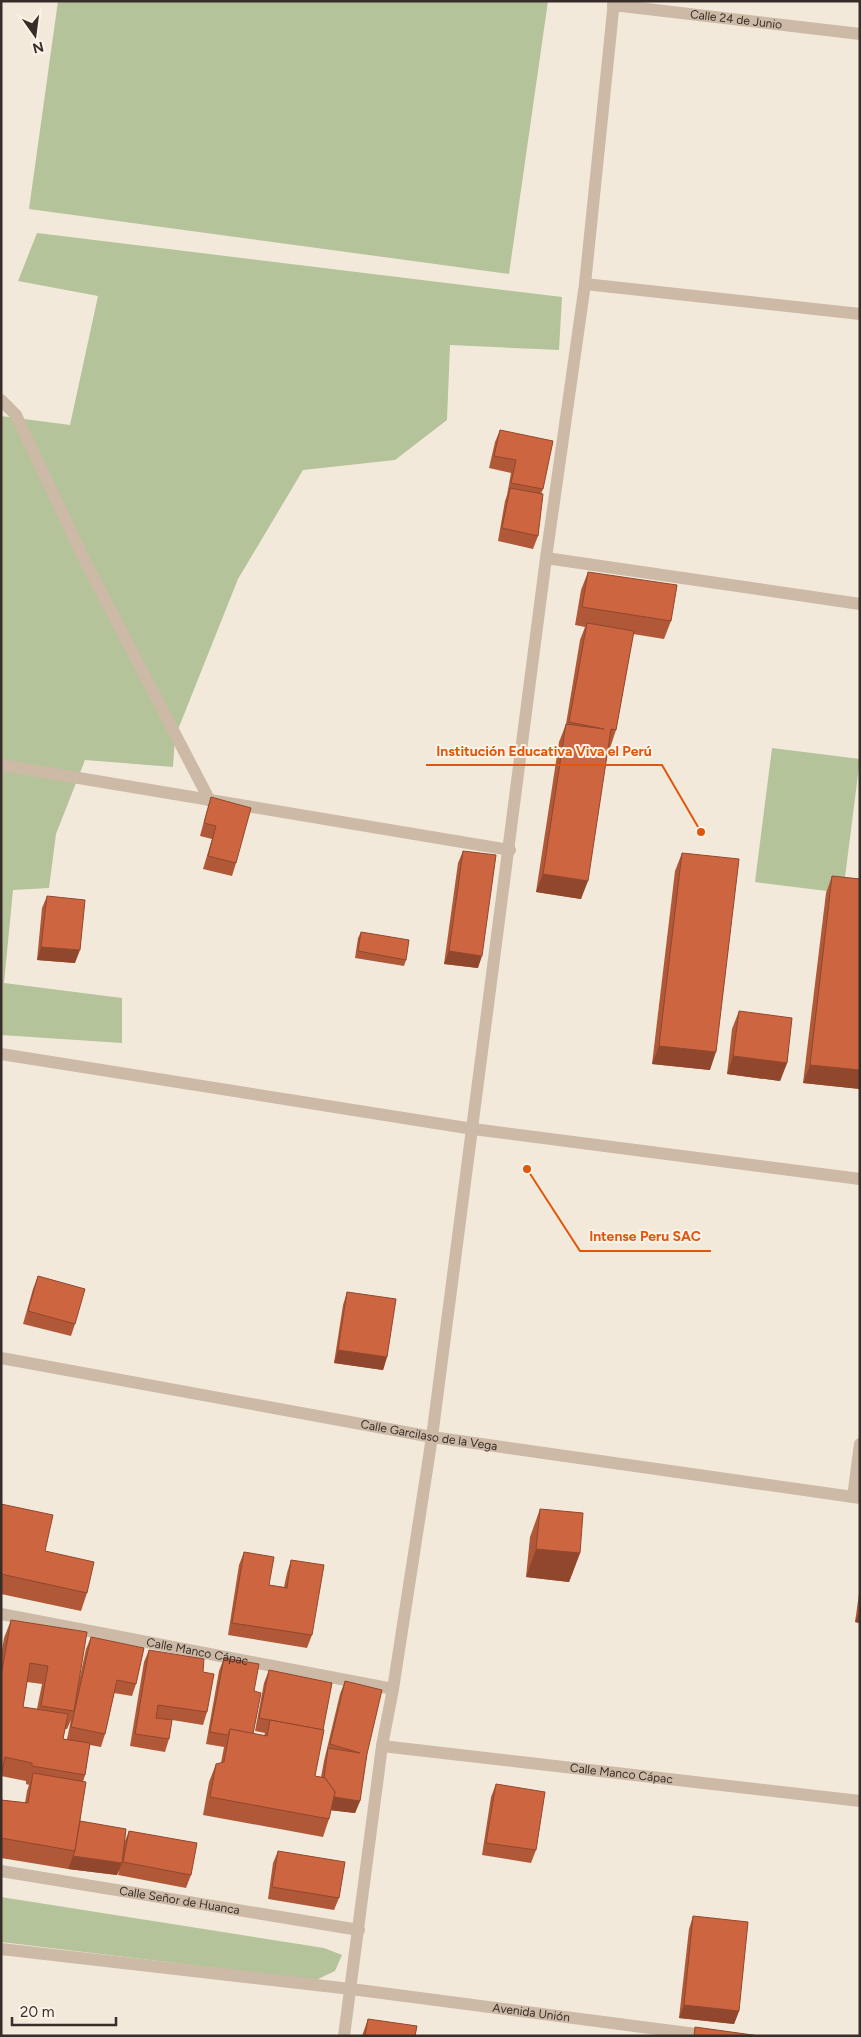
<svg xmlns="http://www.w3.org/2000/svg" width="861" height="2037" viewBox="0 0 861 2037" font-family="Figtree,sans-serif">
<rect width="100%" height="100%" fill="#f3e9db"/>
<g fill="#b4c39a">
<polygon points="58,1 548,1 509,274 29,209"/>
<polygon points="37,233 562,297 559,350 450,345 447,420 395,460 303,470 238,579 175,737 173,767 85,760 56,834 49,888 13,890 4,983 122,998 122,1043 1,1035 1,416 70,425 98,296 18,281"/>
<polygon points="772,748 860,759 843,893 755,882"/>
<polygon points="1,1897 324,1948 342,1955 335,1971 316,1980 1,1942"/>
</g>
<g fill="none" stroke-linecap="round" stroke-linejoin="round">
<g stroke="#ccb9a6" stroke-width="12">
<path id="s1" d="M613,5L860,34"/>
<polyline points="585,284 860,314"/>
<polyline points="1,400 16,415 85,561 210,801"/>
<polyline points="546,558 860,604"/>
<polyline points="1,765 510,850"/>
<polyline points="1,1054 473,1129 860,1179"/>
<path id="s2" d="M1,1358L432,1437L860,1498"/>
<polyline points="853,1497 860,1444"/>
<path id="s3" d="M1,1614L393,1689"/>
<path id="s4" d="M382,1746L860,1801"/>
<path id="s5" d="M1,1871L359,1930"/>
<path id="s6" d="M1,1949L351,1989L711,2036"/>
<polyline points="344,2036 382,1746 393,1689 432,1437 546,558 585,284 614,1"/>
</g>
</g>
<g fill="#b05837" fill-rule="evenodd">
<polygon points="500,430 543,489 541,494 538,536 533,549 498,541 505,501 507,495 511,473 489,468 495,442"/>
<polygon points="588,572 671,621 664,639 633,634 616,730 610,748 608,748 581,899 536,892 559,742 566,724 580,640 585,627 575,625 581,590"/>
<polygon points="211,797 236,863 232,876 203,869 212,839 200,836 207,810"/>
<polygon points="463,851 478,968 444,964 458,863"/>
<polygon points="682,853 710,1070 652,1064 675,871"/>
<polygon points="832,876 860,879 860,1089 803,1083 826,893"/>
<polygon points="47,896 75,963 37,960 42,908"/>
<polygon points="361,932 406,960 404,966 355,958 358,938"/>
<polygon points="739,1011 787,1063 780,1081 727,1074 732,1029"/>
<polygon points="38,1276 75,1324 71,1336 23,1324 33,1289"/>
<polygon points="347,1292 387,1357 383,1370 334,1363 343,1305"/>
<polygon points="1,1504 45,1551 87,1593 81,1611 1,1594"/>
<polygon points="540,1509 580,1553 569,1582 526,1577 530,1537"/>
<polygon points="244,1552 269,1585 284,1587 287,1573 291,1560 312,1635 307,1648 228,1635 239,1565"/>
<polygon points="860,1587 860,1623 855,1622"/>
<path d="M11,1620L78,1686L86,1649L91,1637L136,1684L132,1696L114,1693L105,1734L101,1747L90,1745L85,1775L83,1782L80,1823L124,1843L129,1831L191,1875L186,1888L118,1875L119,1869L117,1875L68,1869L1,1858V1800L25,1803L27,1791L29,1785L26,1784V1781L1,1776V1777V1656L4,1638ZM27,1682L42,1684L37,1709L23,1707ZM71,1720L67,1739H63L65,1729H67Z"/>
<polygon points="149,1650 203,1672 207,1712 203,1725 172,1720 169,1739 165,1752 130,1746 144,1662"/>
<polygon points="224,1658 254,1691 253,1734 264,1736 265,1733 255,1731 264,1683 269,1670 315,1776 321,1777 324,1761 340,1694 345,1681 367,1754 360,1801 355,1813 331,1810 329,1819 323,1837 203,1815 209,1782 216,1764 221,1763 224,1747 206,1744 219,1671"/>
<polygon points="496,1784 536,1850 531,1863 482,1855 491,1797"/>
<polygon points="278,1851 339,1898 334,1910 268,1899 273,1863"/>
<polygon points="693,1916 739,2011 734,2024 679,2018 689,1929"/>
<polygon points="368,2019 415,2036 362,2036"/>
</g>
<g fill="#90472d">
<polygon points="543,874 588,881 581,899 536,892"/>
<polygon points="41,947 80,950 75,963 37,960"/>
<polygon points="449,951 482,956 478,968 444,964"/>
<polygon points="659,1046 716,1052 710,1070 652,1064"/>
<polygon points="733,1056 787,1063 780,1081 727,1074"/>
<polygon points="810,1065 860,1070 860,1089 803,1083"/>
<polygon points="338,1350 387,1357 383,1370 334,1363"/>
<polygon points="536,1549 580,1553 569,1582 526,1577"/>
<polygon points="860,1610 860,1623 855,1622"/>
<polygon points="333,1797 360,1801 355,1813 328,1810"/>
<polygon points="73,1856 122,1863 117,1875 68,1869"/>
<polygon points="684,2005 739,2011 734,2024 679,2018"/>
</g>
<g fill="#cd6640" stroke="#90472d">
<polygon points="500,430 553,441 543,489 511,483 516,460 494,456"/>
<polygon points="510,488 543,494 538,536 502,528"/>
<polygon points="588,572 677,585 671,621 582,607"/>
<polygon points="587,623 634,631 616,730 611,729 588,881 543,874 566,724 604,729 569,722"/>
<polygon points="211,797 251,808 236,863 208,856 216,826 204,823"/>
<polygon points="463,851 496,855 482,956 449,951"/>
<polygon points="682,853 739,859 716,1052 659,1046"/>
<polygon points="832,876 860,879 860,1070 810,1065"/>
<polygon points="47,896 85,900 80,950 41,947"/>
<polygon points="361,932 409,940 406,960 358,951"/>
<polygon points="739,1011 792,1018 787,1063 733,1056"/>
<polygon points="38,1276 85,1289 75,1324 28,1311"/>
<polygon points="347,1292 396,1299 387,1357 338,1350"/>
<polygon points="1,1504 53,1515 45,1551 94,1562 87,1593 1,1574"/>
<polygon points="540,1509 583,1513 580,1553 536,1549"/>
<polygon points="244,1552 274,1557 269,1585 287,1588 291,1560 324,1565 312,1635 232,1623"/>
<polygon points="11,1620 87,1632 74,1711 41,1706 48,1666 30,1663 23,1707 68,1714 63,1739 90,1743 85,1775 32,1766 32,1763 5,1757 1,1777 1,1676"/>
<polygon points="91,1637 144,1648 136,1684 117,1680 105,1734 71,1727"/>
<polygon points="149,1650 204,1659 203,1672 214,1674 207,1712 158,1705 156,1718 172,1720 169,1739 135,1734"/>
<polygon points="224,1658 259,1664 254,1691 261,1693 253,1734 230,1729 228,1735 210,1732"/>
<polygon points="269,1670 332,1683 323,1730 259,1718"/>
<polygon points="345,1681 382,1690 367,1754 360,1801 334,1797 335,1792 325,1778 324,1778 328,1748 360,1753 330,1744"/>
<polygon points="270,1720 324,1730 315,1776 325,1778 335,1792 329,1819 210,1797 216,1764 224,1762 230,1729 267,1736"/>
<polygon points="33,1773 86,1782 75,1851 1,1838 1,1800 28,1803"/>
<polygon points="496,1784 545,1792 536,1850 486,1843"/>
<polygon points="80,1821 126,1829 122,1863 73,1856 75,1851"/>
<polygon points="129,1831 197,1843 191,1875 123,1862"/>
<polygon points="278,1851 345,1862 339,1898 272,1887"/>
<polygon points="693,1916 748,1922 739,2011 684,2005"/>
<polygon points="368,2019 417,2026 415,2036 365,2036"/>
<polygon points="695,2027 760,2036 694,2036"/>
</g>
<g text-anchor="middle" dominant-baseline="central" stroke-width="4" stroke-linejoin="round" paint-order="stroke">
<g font-size="12" fill="#382d28" stroke="#fbf3e8">
<text stroke="none"><textPath href="#s1" startOffset="124">Calle 24 de Junio</textPath></text>
<text stroke="none"><textPath href="#s2" startOffset="435">Calle Garcilaso de la Vega</textPath></text>
<text stroke="none"><textPath href="#s3" startOffset="200">Calle Manco Cápac</textPath></text>
<text stroke="none"><textPath href="#s4" startOffset="241">Calle Manco Cápac</textPath></text>
<text stroke="none"><textPath href="#s5" startOffset="181">Calle Señor de Huanca</textPath></text>
<text stroke="none"><textPath href="#s6" startOffset="534">Avenida Unión</textPath></text>
</g>
</g>
<path fill="none" stroke="#df570d" stroke-width="2" d="M701 832L662 765H426M527 1169L580 1251H711"/>
<g fill="#df570d" stroke="#fbf3e8" stroke-width="2">
<circle cx="701" cy="832" r="5"/>
<circle cx="527" cy="1169" r="5"/>
</g>
<g font-size="14" text-anchor="middle" font-weight="bold" fill="#df570d" stroke="#fbf3e8" stroke-width="4" stroke-linejoin="round" paint-order="stroke">
<text x="544" y="756">Institución Educativa Viva el Perú</text>
<text x="645" y="1241">Intense Peru SAC</text>
</g>
<rect width="861" height="2037" fill="none" stroke="#382d28" stroke-width="5"/>
<g transform="translate(35 35) rotate(166)" stroke="#fbf3e8" stroke-width="4" paint-order="stroke">
<path d="M0-4L9 19L0 12L-9 19Z" fill="#382d28"/>
<text y="-8" font-size="14" font-weight="bold" text-anchor="middle" fill="#382d28">N</text>
</g>
<path d="M12 2017v8h104v-8" fill="none" stroke="#382d28" stroke-width="2.5"/>
<text x="20" y="2017" font-size="15" fill="#382d28" stroke="#fbf3e8" stroke-width="4" paint-order="stroke">20 m</text>
</svg>
